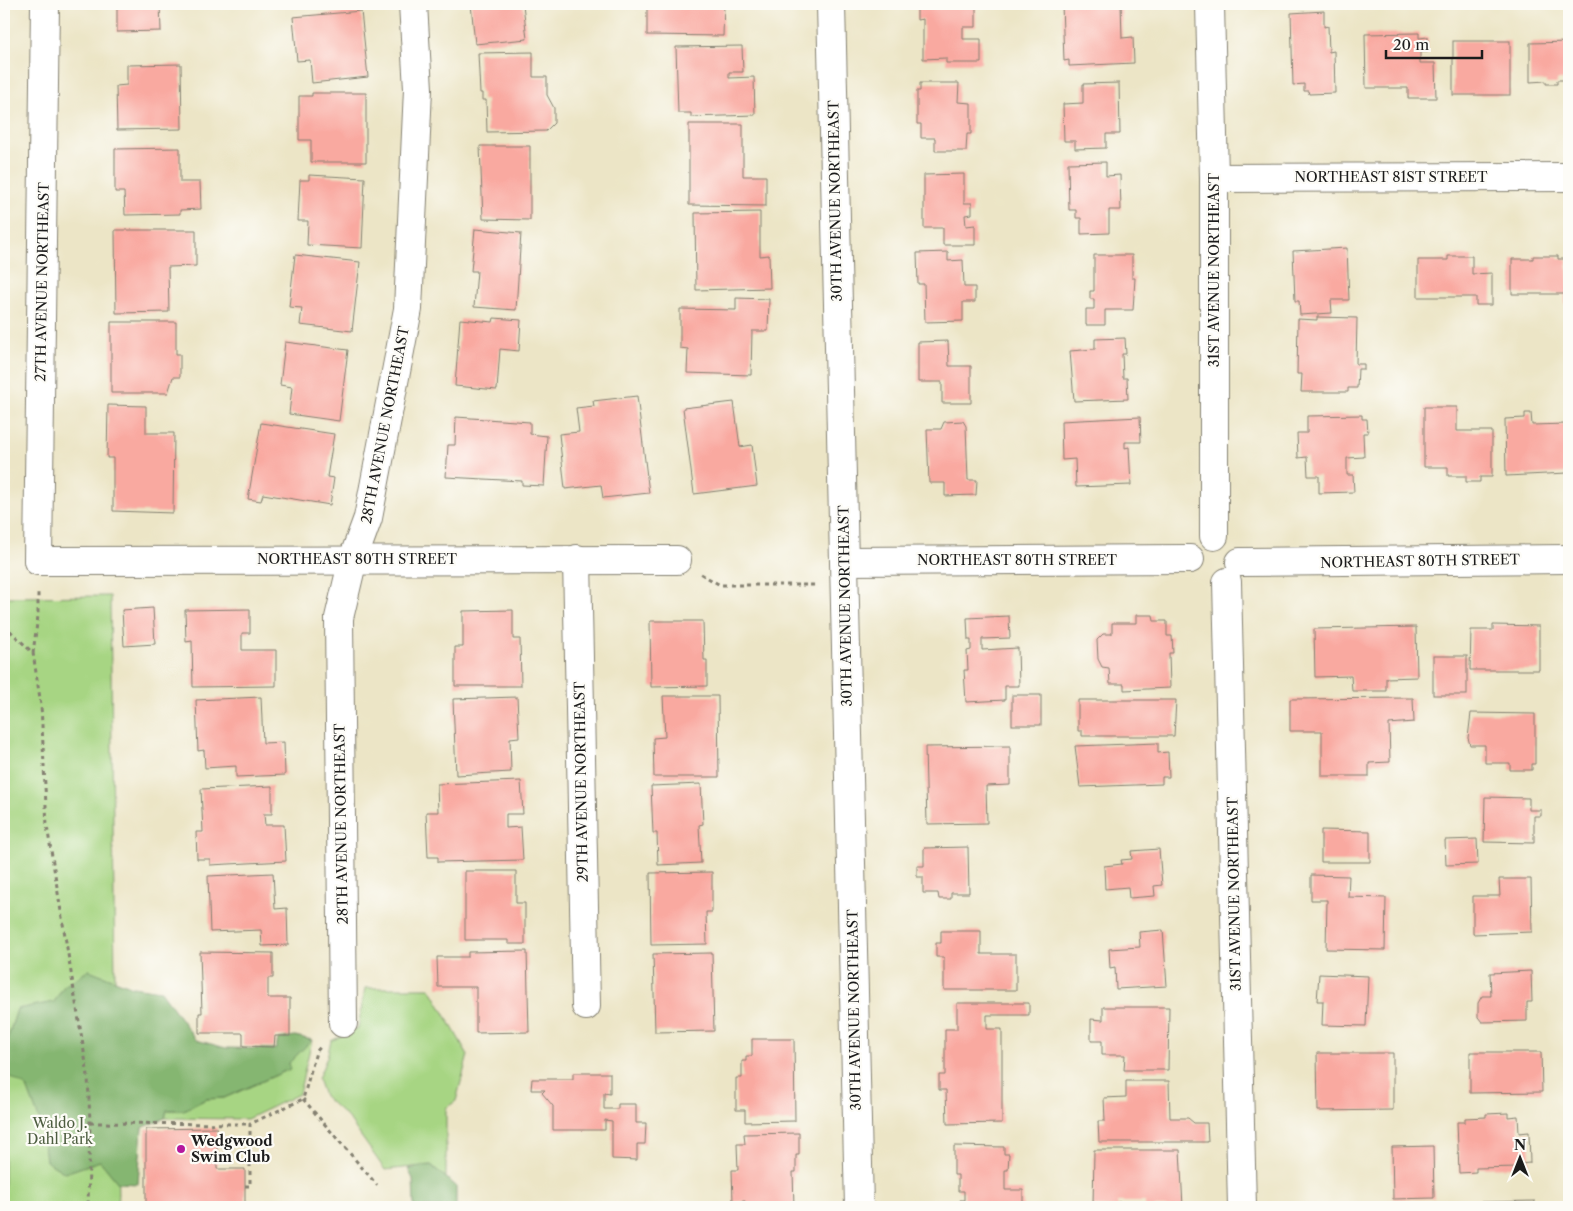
<svg xmlns="http://www.w3.org/2000/svg" width="1573" height="1211" viewBox="0 0 1573 1211" font-family="'Libre Caslon Text',serif">
<rect width="100%" height="100%" fill="#fdfcf7"/>
<filter id="ink" filterUnits="userSpaceOnUse"><feTurbulence type="fractalNoise" baseFrequency=".02" numOctaves="2"/><feDisplacementMap in="SourceGraphic" scale="10" xChannelSelector="R" yChannelSelector="G"/><feConvolveMatrix kernelMatrix="1 2 1 2 8 2 1 2 1" color-interpolation-filters="sRGB"/></filter>
<filter id="wash" filterUnits="userSpaceOnUse"><feTurbulence type="fractalNoise" baseFrequency=".0096" numOctaves="4" result="noise"/><feDisplacementMap in="SourceGraphic" scale="20" xChannelSelector="R" yChannelSelector="G"/><feGaussianBlur stdDeviation="1.12" result="paint"/><feColorMatrix in="noise" values="0 0 0 0 0 0 0 0 0 0 0 0 0 0 0 0 0 1.4 0 .05"/><feComposite in="paint" operator="in"/></filter>
<g filter="url(#wash)">
<rect width="100%" height="100%" fill="#ece5c6"/>
<g fill="#a7d583" stroke="#627850">
<polygon points="110,596 118,1207 4,1207 4,597"/>
<polygon points="365,988 430,988 468,1055 456,1101 446,1108 446,1178 431,1165 385,1170 348,1118 324,1096 318,1079 327,1057 331,1041 358,1028"/>
<polygon points="312,1040 299,1094 247,1119 165,1118 167,1110 184,1110 206,1099 224,1098 290,1069 289,1063"/>
</g>
<g fill="#85b671" stroke="#506946">
<polygon points="89,970 133,987 161,991 196,1040 226,1048 276,1049 278,1039 295,1036 312,1040 289,1063 290,1069 224,1098 206,1099 184,1110 167,1110 165,1118 142,1128 138,1184 118,1183 100,1161 65,1173 46,1161 42,1127 27,1087 7,1075 4,1050 17,1009 54,1002 64,986"/>
<polygon points="431,1165 456,1186 456,1207 414,1207 413,1179 408,1169"/>
</g>
<g id="blocks">
<g fill="#f9a9a0">
<polygon points="117,4 160,4 161,31 117,32"/>
<polygon points="471,4 523,4 527,39 475,44"/>
<polygon points="647,4 724,4 723,36 647,35"/>
<polygon points="917,4 976,4 976,27 963,27 963,39 981,39 981,63 946,63 946,58 923,59 923,19 917,20"/>
<polygon points="1062,4 1121,4 1122,38 1133,37 1134,63 1069,66 1069,60 1064,61"/>
<polygon points="361,11 368,77 312,83 310,60 297,61 293,17"/>
<polygon points="1324,11 1324,27 1328,26 1329,52 1334,51 1335,93 1309,94 1308,91 1304,91 1304,84 1293,85 1291,13"/>
<polygon points="1419,33 1419,38 1428,37 1428,52 1420,52 1420,63 1435,63 1436,98 1408,98 1408,88 1366,88 1365,34"/>
<rect x="1453" y="41" width="57" height="54"/>
<polygon points="1569,42 1569,80 1557,80 1557,84 1546,84 1546,81 1530,82 1530,43"/>
<polygon points="742,46 743,72 729,72 729,78 754,77 755,115 691,117 691,113 678,113 676,47"/>
<polygon points="533,52 533,77 547,77 547,95 554,108 554,123 546,131 487,132 486,100 482,100 482,93 480,93 478,53"/>
<polygon points="181,64 182,129 117,130 116,86 127,85 127,65"/>
<polygon points="920,83 959,83 958,102 971,103 971,134 967,134 966,151 935,151 935,138 921,138 921,124 917,124 917,91 920,91"/>
<polygon points="1119,83 1120,134 1106,134 1106,148 1075,149 1075,141 1064,141 1063,104 1083,103 1083,84"/>
<polygon points="312,93 366,93 366,162 311,162 311,140 299,140 299,96 312,96"/>
<polygon points="689,124 743,124 743,176 766,176 766,206 689,205"/>
<polygon points="480,146 530,146 530,220 483,219"/>
<polygon points="180,148 180,182 200,182 201,209 180,210 180,214 125,215 124,192 115,192 115,149"/>
<polygon points="1106,162 1106,176 1120,175 1121,210 1109,210 1109,233 1081,234 1081,218 1076,218 1076,210 1069,210 1068,163"/>
<polygon points="964,174 964,203 972,203 972,214 965,215 966,226 975,225 975,245 943,245 943,228 924,228 924,175"/>
<polygon points="309,175 365,178 362,248 307,245 308,221 298,221 300,180 309,180"/>
<polygon points="760,212 760,256 769,255 770,288 696,290 695,213"/>
<polygon points="475,229 521,233 516,310 474,307 477,271 471,271"/>
<polygon points="115,230 196,230 196,266 168,267 169,312 116,313"/>
<polygon points="1347,248 1349,300 1331,300 1332,313 1300,315 1299,301 1295,301 1293,251"/>
<polygon points="948,252 948,261 963,260 964,287 975,287 975,302 963,302 963,321 925,322 924,284 918,284 917,253"/>
<polygon points="295,255 360,262 352,331 300,325 302,308 289,307"/>
<polygon points="1094,255 1132,255 1132,278 1135,278 1133,310 1105,310 1105,325 1086,325 1086,309 1094,309 1094,299 1090,299 1090,291 1094,291"/>
<polygon points="1448,256 1472,256 1472,274 1492,273 1492,305 1476,305 1476,297 1418,297 1418,260 1448,260"/>
<polygon points="1533,256 1558,256 1558,259 1567,259 1569,304 1565,304 1565,294 1512,294 1512,259 1533,259"/>
<polygon points="736,298 769,299 768,331 752,331 751,375 687,373 688,349 680,348 680,309 736,310"/>
<polygon points="1317,317 1357,318 1356,364 1364,364 1364,369 1358,369 1357,388 1348,388 1348,392 1301,392 1302,374 1297,374 1298,319 1317,320"/>
<polygon points="494,318 521,320 519,351 500,349 497,390 455,386 460,319 493,322"/>
<polygon points="111,322 176,322 176,354 180,354 180,377 173,377 168,393 111,393"/>
<polygon points="1125,338 1126,354 1122,354 1123,378 1127,378 1128,399 1074,401 1070,351 1095,349 1095,339"/>
<polygon points="948,341 949,366 971,366 971,403 942,403 942,382 918,382 918,342"/>
<polygon points="285,342 348,350 339,421 289,414 292,387 280,385"/>
<polygon points="637,396 649,493 603,498 601,485 565,489 559,434 579,432 576,408 594,406 593,401"/>
<polygon points="734,402 740,447 752,445 757,486 694,494 683,408"/>
<polygon points="108,405 146,406 146,433 174,433 173,513 113,511 113,458 107,458"/>
<polygon points="1424,407 1457,407 1457,431 1492,431 1492,477 1480,477 1480,482 1466,482 1466,476 1448,476 1448,467 1424,467"/>
<polygon points="1525,413 1531,413 1532,425 1566,424 1567,473 1506,476 1505,419 1525,418"/>
<polygon points="1362,415 1362,419 1367,419 1368,433 1363,433 1364,457 1347,458 1347,475 1353,475 1354,492 1319,493 1319,476 1308,476 1307,457 1298,458 1297,433 1307,433 1307,416"/>
<polygon points="456,417 530,422 530,434 547,436 544,486 522,485 522,481 446,477 448,445 455,445"/>
<polygon points="1140,417 1141,442 1125,442 1125,448 1129,447 1131,485 1076,487 1075,459 1062,460 1061,421"/>
<polygon points="963,421 966,426 968,480 977,480 976,495 945,496 945,483 929,483 927,429 941,429 944,422"/>
<polygon points="261,423 334,434 327,477 334,478 330,505 263,494 261,501 248,499"/>
<polygon points="153,608 155,644 124,646 122,610"/>
<polygon points="250,609 250,633 242,633 242,650 276,650 276,686 193,687 192,641 186,642 185,610"/>
<polygon points="513,610 513,639 520,639 521,686 455,686 455,647 463,647 463,611"/>
<polygon points="1136,615 1153,615 1154,621 1167,621 1167,636 1172,636 1173,653 1169,653 1170,688 1124,690 1124,684 1110,684 1109,668 1102,667 1098,659 1097,640 1103,634 1112,634 1112,623 1136,623"/>
<polygon points="1009,616 1010,638 982,639 982,650 1018,648 1019,686 1005,686 1005,700 966,702 964,670 968,670 967,651 971,650 971,640 968,640 967,618"/>
<polygon points="650,621 703,621 704,660 707,660 707,686 651,687"/>
<polygon points="1493,625 1539,626 1539,670 1470,670 1471,630 1493,630"/>
<polygon points="1416,627 1417,677 1386,678 1386,691 1352,691 1351,676 1315,677 1314,629"/>
<rect x="1433" y="656" width="34" height="39"/>
<rect x="1012" y="695" width="29" height="30"/>
<polygon points="663,696 718,696 719,777 654,777 653,738 665,737"/>
<polygon points="261,697 263,743 284,742 285,775 236,777 236,766 205,768 204,750 198,751 196,700"/>
<polygon points="517,697 519,737 510,738 511,772 456,775 453,699"/>
<polygon points="1413,698 1414,722 1389,724 1390,762 1369,763 1369,776 1322,776 1322,731 1290,731 1290,699"/>
<polygon points="1078,700 1176,700 1174,736 1082,736 1082,731 1078,731"/>
<polygon points="1471,713 1535,714 1535,764 1532,764 1532,770 1510,770 1510,763 1485,763 1485,745 1470,745 1468,738"/>
<polygon points="1158,743 1158,753 1168,752 1169,777 1162,777 1162,784 1080,787 1075,746"/>
<polygon points="1010,746 1010,785 986,786 987,823 927,824 925,747"/>
<polygon points="521,781 523,814 506,814 506,828 521,827 523,860 438,862 438,857 428,857 426,812 438,812 437,784"/>
<polygon points="701,784 703,824 699,825 701,863 658,865 657,833 653,833 651,786"/>
<polygon points="272,786 272,814 264,814 265,825 284,825 286,861 210,865 210,859 197,859 196,832 203,832 201,789"/>
<polygon points="1485,797 1529,798 1529,810 1541,810 1541,816 1534,816 1534,843 1484,842"/>
<polygon points="1321,830 1370,831 1370,862 1321,862"/>
<polygon points="1477,839 1478,864 1446,865 1445,840"/>
<polygon points="968,847 969,893 951,893 951,899 939,899 938,893 923,893 923,877 917,877 917,866 924,866 924,848"/>
<polygon points="1159,849 1162,885 1154,886 1155,896 1129,898 1128,887 1105,889 1104,866 1122,864 1121,860 1132,859 1131,851"/>
<polygon points="465,871 516,871 516,903 525,903 525,944 508,944 508,940 465,940"/>
<polygon points="712,872 712,912 706,912 707,944 651,945 650,873"/>
<polygon points="273,873 275,909 287,908 288,945 262,946 261,930 210,932 208,876"/>
<polygon points="1311,875 1349,876 1348,897 1386,898 1385,950 1326,949 1327,900 1311,900"/>
<polygon points="1499,879 1531,879 1532,932 1473,934 1473,896 1500,896"/>
<polygon points="1163,930 1167,986 1116,989 1115,967 1110,968 1109,949 1140,947 1139,932"/>
<polygon points="941,931 981,931 981,954 1016,954 1016,990 944,990 944,957 936,957 936,943 941,943"/>
<polygon points="527,951 529,1032 476,1033 476,987 438,987 437,957 468,957 468,952"/>
<polygon points="200,952 273,953 273,978 268,978 268,998 290,998 290,1036 275,1036 274,1047 243,1046 243,1033 199,1033 199,1013 202,1013"/>
<polygon points="712,953 714,1031 655,1032 653,954"/>
<polygon points="1531,971 1532,1002 1527,1002 1527,1021 1482,1022 1478,1017 1478,1003 1482,996 1491,996 1490,973"/>
<polygon points="1319,974 1368,976 1366,1026 1322,1025 1323,1001 1317,1001"/>
<polygon points="957,1003 1029,1003 1029,1015 987,1015 987,1029 1002,1029 1002,1123 947,1124 946,1090 939,1090 939,1075 945,1075 945,1029 957,1029"/>
<polygon points="1103,1007 1169,1007 1168,1070 1124,1070 1125,1055 1102,1055 1102,1041 1091,1041 1091,1019 1103,1020"/>
<polygon points="752,1039 794,1039 795,1121 745,1122 745,1110 736,1110 736,1078 742,1078 742,1061 746,1061 746,1056 752,1056"/>
<polygon points="1470,1052 1541,1052 1542,1092 1470,1093"/>
<polygon points="1317,1053 1393,1053 1393,1110 1318,1111"/>
<polygon points="573,1073 610,1073 610,1094 604,1093 604,1109 618,1109 618,1104 636,1104 636,1123 646,1123 645,1144 637,1144 637,1160 612,1159 612,1121 605,1120 605,1130 553,1130 553,1106 542,1093 545,1090 531,1090 532,1079 573,1079"/>
<polygon points="1126,1081 1169,1081 1170,1118 1188,1118 1194,1123 1207,1123 1208,1142 1099,1142 1098,1121 1105,1121 1104,1098 1126,1097"/>
<polygon points="1508,1113 1508,1117 1518,1116 1519,1133 1529,1132 1530,1163 1518,1164 1518,1167 1476,1168 1476,1172 1459,1173 1457,1122 1465,1122 1465,1118 1486,1117 1486,1114"/>
<polygon points="217,1128 217,1169 245,1169 245,1207 146,1207 146,1129"/>
<polygon points="799,1133 799,1155 796,1155 796,1172 793,1172 794,1207 746,1207 745,1201 733,1202 732,1170 738,1170 737,1144 745,1144 744,1134"/>
<polygon points="954,1146 1004,1147 1004,1154 1009,1154 1008,1170 1005,1170 1005,1190 1023,1190 1023,1207 960,1207 960,1200 964,1200 964,1191 958,1191 958,1175 954,1175"/>
<polygon points="1433,1146 1434,1198 1393,1199 1392,1147"/>
<polygon points="1094,1150 1180,1150 1183,1207 1145,1207 1145,1202 1118,1202 1118,1207 1093,1206"/>
<polygon points="1535,1201 1535,1207 1480,1207 1479,1202"/>
</g>
</g>
</g>
<g filter="url(#ink)">
<use href="#blocks" fill-opacity="0" stroke="#848071" stroke-width="1"/>
<g fill="none" stroke-linecap="round" stroke-linejoin="round">
<defs>
<g id="minor">
<polyline points="45,4 38,561 677,560"/>
<polyline points="831,4 859,1207"/>
<polyline points="1210,4 1214,178 1214,536"/>
<polyline points="1214,178 1569,177"/>
<polyline points="577,559 586,1006"/>
<polyline points="844,561 1190,559"/>
<polyline points="1240,562 1569,559"/>
<polyline points="1227,582 1242,1207"/>
<polyline points="343,1023 339,618 353,559 368,518 408,309 418,89 413,4"/>
</g>
</defs>
<use href="#minor" stroke="#848071" stroke-width="30"/>
<g stroke="#848071" stroke-width="3" stroke-dasharray="4 4" stroke-linecap="butt">
<polyline points="701,574 720,585 815,585"/>
<polyline points="4,625 33,653 41,705 47,826 88,1076 90,1123 88,1207"/>
<polyline points="33,653 38,616 38,592"/>
<polyline points="303,1099 377,1185"/>
<polyline points="90,1123 250,1124"/>
<polyline points="245,1186 250,1186 250,1124 303,1099 316,1052 322,1045"/>
</g>
<use href="#minor" stroke="#fff" stroke-width="28"/>
</g>
</g>
<circle fill="#b5179e" stroke="#fdfcf7" stroke-width="2" cx="181" cy="1149" r="5"/>
<g text-anchor="middle" dominant-baseline="central" stroke-width="4.5" stroke-linejoin="round" paint-order="stroke">
<g font-size="14" fill="#1c1c1c" stroke="#fdfcf7">
<text x="1391" y="177">NORTHEAST 81ST STREET</text>
<text transform="translate(835 201) rotate(-91)">30TH AVENUE NORTHEAST</text>
<text transform="translate(1214 270) rotate(-90)">31ST AVENUE NORTHEAST</text>
<text transform="translate(42 282) rotate(-89)">27TH AVENUE NORTHEAST</text>
<text transform="translate(385 425) rotate(-79)">28TH AVENUE NORTHEAST</text>
<text x="357" y="559">NORTHEAST 80TH STREET</text>
<text x="1017" y="560">NORTHEAST 80TH STREET</text>
<text transform="translate(1420 561) rotate(-1)">NORTHEAST 80TH STREET</text>
<text transform="translate(845 606) rotate(-91)">30TH AVENUE NORTHEAST</text>
<text transform="translate(581 782) rotate(-91)">29TH AVENUE NORTHEAST</text>
<text transform="translate(341 824) rotate(-91)">28TH AVENUE NORTHEAST</text>
<text transform="translate(1234 894) rotate(-91)">31ST AVENUE NORTHEAST</text>
<text transform="translate(854 1010) rotate(-91)">30TH AVENUE NORTHEAST</text>
</g>
<g font-size="14" fill="#4d5d40" stroke="#fdfcf7">
<text x="60" y="1123">Waldo J.<tspan x="60" dy="16">Dahl Park</tspan></text>
</g>
<g font-size="14" font-weight="bold" fill="#1c1c1c" stroke="#fdfcf7" text-anchor="start">
<text x="191" y="1141">Wedgwood<tspan x="191" dy="16">Swim Club</tspan></text>
</g>
</g>
<rect width="1573" height="1211" fill="none" stroke="#fdfcf7" stroke-width="20"/>
<g transform="translate(1520 1158)" stroke="#fdfcf7" stroke-width="4" paint-order="stroke">
<path d="M0-4L9 19L0 12L-9 19Z" fill="#1c1c1c"/>
<text y="-8" font-size="14" font-weight="bold" text-anchor="middle" fill="#1c1c1c">N</text>
</g>
<path d="M1386 50v8h96v-8" fill="none" stroke="#1c1c1c" stroke-width="2.5"/>
<text x="1393" y="50" font-size="15" fill="#1c1c1c" stroke="#fdfcf7" stroke-width="4" paint-order="stroke">20 m</text>
</svg>
